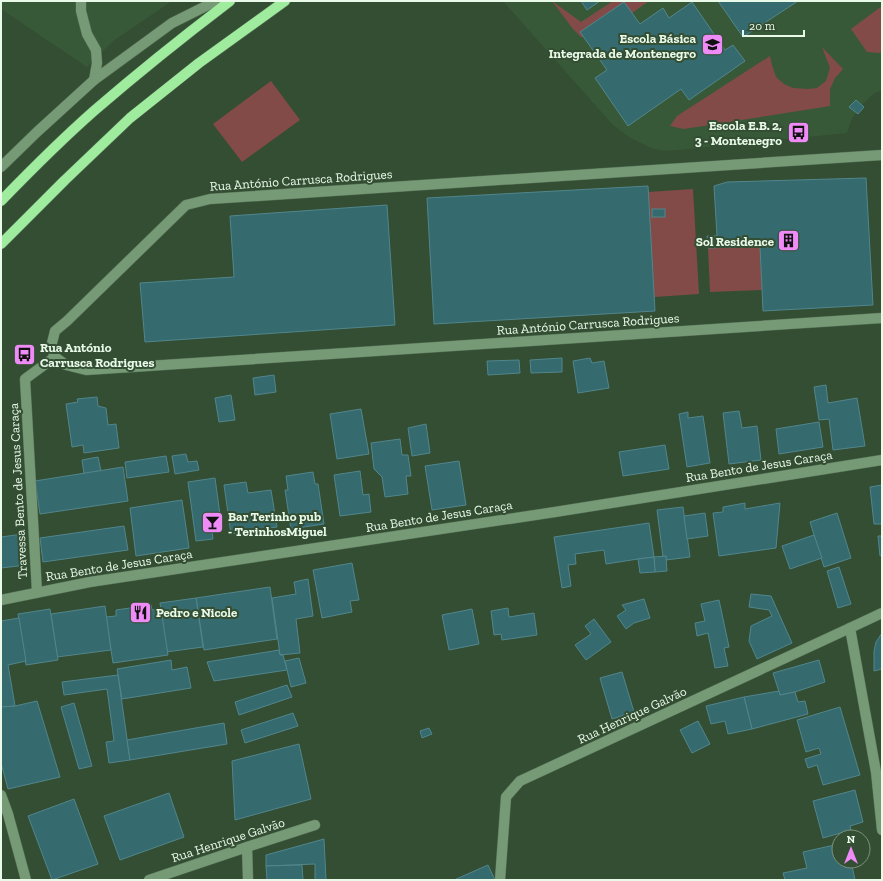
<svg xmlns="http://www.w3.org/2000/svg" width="883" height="881" viewBox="0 0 883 881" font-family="'Zilla Slab',serif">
<rect width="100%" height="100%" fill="#334e33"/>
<g fill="#385938">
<polygon points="1,1 172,1 113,41 87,67 1,9"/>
<polygon points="503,1 882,1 882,90 873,94 857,110 851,121 847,133 667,151 654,149 643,144 629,137 613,125"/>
</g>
<g fill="#834b47">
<polygon points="552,1 581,22 613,1 649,1 632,13 624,2 581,32 584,37 581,37 573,29"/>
<polygon points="882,6 882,51 880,53 867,52 851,29"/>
<polygon points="822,47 843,69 835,78 830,89 830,106 684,129 670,126 677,116 770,56 772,65 776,77 784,84 793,88 808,89 817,88 826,81 830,68"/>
<polygon points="271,81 300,120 242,162 213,124"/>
<polygon points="693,189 699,294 654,297 648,192"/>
<polygon points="760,246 762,290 710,292 708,248"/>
</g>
<g fill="#356a6f" stroke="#52868c">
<polygon points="581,1 600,1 587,10"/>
<polygon points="718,1 798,1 743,37"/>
<polygon points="624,2 640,24 663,8 669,18 692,2 725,50 733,45 745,61 689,100 681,89 628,126 595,78 607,70 580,32"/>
<polygon points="856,100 864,107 858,114 849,107"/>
<polygon points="866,178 873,305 763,311 760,246 708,248 707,236 717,236 714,186 727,182"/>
<polygon points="648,186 655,311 434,324 427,198"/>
<polygon points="387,205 395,325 145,342 140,283 234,277 230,216"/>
<rect x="652" y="209" width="13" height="8"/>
<polygon points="562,358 562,372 531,373 530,360"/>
<polygon points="590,358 592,363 604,361 609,388 578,393 573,361"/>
<polygon points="519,360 520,373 488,375 487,361"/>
<polygon points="274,375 276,392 255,395 253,378"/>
<polygon points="826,385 828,403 857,398 865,446 833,450 829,419 819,420 814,387"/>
<polygon points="231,395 235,420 219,422 215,398"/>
<polygon points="97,397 98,406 106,408 108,425 116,424 119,448 84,453 83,445 72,447 66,404 78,402 77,399"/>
<polygon points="361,409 369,454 337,459 330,414"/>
<polygon points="739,411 742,428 757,426 761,460 729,464 723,413"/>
<polygon points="688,412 688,418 703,416 710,463 687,467 679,414"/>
<polygon points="819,422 823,447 779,454 776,429"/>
<polygon points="426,424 430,453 412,456 408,428"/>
<polygon points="400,439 402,455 408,455 411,476 406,476 408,494 385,497 382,477 374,469 371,443"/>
<polygon points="665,445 669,469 623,476 619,452"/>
<polygon points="186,454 188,462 197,461 199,470 175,474 172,456"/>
<polygon points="166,456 169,472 127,478 125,462"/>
<polygon points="98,457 101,471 84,474 82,460"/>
<polygon points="459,461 466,505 432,510 425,466"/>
<polygon points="123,467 128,501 40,514 35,481"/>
<polygon points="360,471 363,495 369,494 371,512 340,516 334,475"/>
<polygon points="313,472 315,484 318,484 324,524 291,529 285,490 288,490 286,476"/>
<polygon points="215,478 222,529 212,531 213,539 196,541 188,482"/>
<polygon points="246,482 248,493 271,490 277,527 231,534 224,485"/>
<polygon points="882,485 882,524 874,524 870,487"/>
<polygon points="182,500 189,548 136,556 130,508"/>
<polygon points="745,503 745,509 780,503 776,548 719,556 713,513 723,512 723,507"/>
<polygon points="683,507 690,557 666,560 666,556 663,557 657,510"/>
<polygon points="705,513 708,536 687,539 684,516"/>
<polygon points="837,513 851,558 824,567 810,522"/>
<polygon points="649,523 654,557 638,559 606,564 604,550 575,554 576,564 568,565 571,586 562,588 554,537"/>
<polygon points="124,526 128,550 43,562 40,538"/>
<polygon points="23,534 27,565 1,568 1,537"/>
<polygon points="814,535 822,558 790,569 782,546"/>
<polygon points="878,536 882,536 882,555 880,556"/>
<polygon points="666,556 667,571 655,572 654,557"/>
<polygon points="654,557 655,572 640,573 638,559"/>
<polygon points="352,563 359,600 350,601 352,612 322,618 313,570"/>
<polygon points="839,567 851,604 838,608 827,571"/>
<polygon points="308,579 313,616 296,619 300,653 280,655 272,598 296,594 294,582"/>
<polygon points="270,587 277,639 204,650 196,598"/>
<polygon points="751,594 771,596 792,643 757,659 749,641 751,626 772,616 769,610 749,607"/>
<polygon points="196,598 203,647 166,652 160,603"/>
<polygon points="644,599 650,618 634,623 626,629 617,616 626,610 622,605"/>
<polygon points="719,600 729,647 724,648 728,666 715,668 708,633 697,636 695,623 705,621 701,604"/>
<polygon points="151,605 152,610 161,609 168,655 113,663 106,617 116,616 116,610"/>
<polygon points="105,606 111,650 57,657 51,614"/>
<polygon points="508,608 509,617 534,613 537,635 502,640 501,634 494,635 491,611"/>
<polygon points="50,609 58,660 26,665 18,614"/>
<polygon points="472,609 479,644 449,650 442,615"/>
<polygon points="19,618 26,661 8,665 15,706 1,707 1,621"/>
<polygon points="594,619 611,642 586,660 575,645 591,634 585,626"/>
<polygon points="882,633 882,669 874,671 874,651 876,642"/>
<polygon points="279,650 280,655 283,655 287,670 214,681 207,662"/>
<polygon points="299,658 306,683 291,687 285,661"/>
<polygon points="171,660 172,670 187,667 191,688 122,699 117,669"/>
<polygon points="819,660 825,682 795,692 780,695 773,673"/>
<polygon points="622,672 634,712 612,719 600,678"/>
<polygon points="118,675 130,760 109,763 106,742 114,741 107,689 64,695 62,682"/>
<polygon points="287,685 292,697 239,715 235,702"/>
<polygon points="779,691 780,695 795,692 798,702 805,701 808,714 752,729 744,697"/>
<polygon points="744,697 752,729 728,734 725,721 711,724 706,706"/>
<polygon points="37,701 60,777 8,789 1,763 1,707 15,706"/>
<polygon points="74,703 92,766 79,769 61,707"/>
<polygon points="840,707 860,775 823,785 817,765 808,768 805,759 821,754 819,748 806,752 797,720"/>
<polygon points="293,713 298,726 245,743 241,730"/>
<polygon points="698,721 710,744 692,753 680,730"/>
<polygon points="224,723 227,744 130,760 127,740"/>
<polygon points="429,728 432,734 422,738 420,731"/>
<polygon points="299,744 311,799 235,820 232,761"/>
<polygon points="855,790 863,822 850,826 851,830 823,838 813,801"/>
<polygon points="169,793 184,837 120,860 104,816"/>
<polygon points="74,799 98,864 52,880 28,816"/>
<polygon points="324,839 326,880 315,880 315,864 266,866 266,855"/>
<polygon points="839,844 839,861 851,861 855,880 785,880 783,873 807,868 803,852"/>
<polygon points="302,865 303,880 267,880 266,866"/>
<polygon points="488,865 495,880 454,880"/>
</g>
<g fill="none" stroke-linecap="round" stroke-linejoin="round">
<defs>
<g id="minor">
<polyline points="81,1 81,11 87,34 96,50 97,63 94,80"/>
<polyline points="882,155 210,199 186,205 67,321 55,331 51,347 55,357 66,365 86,370 882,318"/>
<polyline points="1,167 37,132 94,80 172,23 216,1"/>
<polyline points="37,592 25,379 55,357"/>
<polyline points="1,600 90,582 555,512 882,460"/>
<polyline points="882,613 850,628 876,772 882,830"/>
<polyline points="1,795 8,814 26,880"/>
<polyline points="247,847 248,880"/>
<polyline points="149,880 247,847 315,825"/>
<polyline points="500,880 506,797 520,781 850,628"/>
</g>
<g id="major">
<path d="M1,201C31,170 62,139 95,110C139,72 184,36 230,1"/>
<polyline points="1,244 65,180 130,118 199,63 285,1"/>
</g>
</defs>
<use href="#minor" stroke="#546d54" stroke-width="11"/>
<use href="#major" stroke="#546d54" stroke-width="11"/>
<use href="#minor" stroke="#759a75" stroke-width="10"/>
<use href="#major" stroke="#9fec9f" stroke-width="10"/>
</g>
<defs>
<symbol id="school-square" viewBox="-11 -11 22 22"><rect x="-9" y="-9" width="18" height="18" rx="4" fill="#ef8bf7" stroke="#334e33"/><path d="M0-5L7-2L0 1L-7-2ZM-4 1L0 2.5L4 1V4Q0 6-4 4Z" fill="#111"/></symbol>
<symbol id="bus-square" viewBox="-11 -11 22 22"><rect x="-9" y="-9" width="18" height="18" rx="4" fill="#ef8bf7" stroke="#334e33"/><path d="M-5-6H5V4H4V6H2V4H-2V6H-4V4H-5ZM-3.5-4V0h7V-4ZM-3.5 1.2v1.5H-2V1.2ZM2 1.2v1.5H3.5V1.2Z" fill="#111"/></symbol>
<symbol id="building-square" viewBox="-11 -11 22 22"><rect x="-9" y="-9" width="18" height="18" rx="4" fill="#ef8bf7" stroke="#334e33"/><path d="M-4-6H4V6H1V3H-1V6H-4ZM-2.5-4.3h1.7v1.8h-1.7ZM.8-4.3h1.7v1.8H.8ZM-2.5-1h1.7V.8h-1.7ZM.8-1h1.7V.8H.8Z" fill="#111"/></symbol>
<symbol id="bar-square" viewBox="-11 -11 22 22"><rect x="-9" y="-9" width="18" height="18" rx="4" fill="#ef8bf7" stroke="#334e33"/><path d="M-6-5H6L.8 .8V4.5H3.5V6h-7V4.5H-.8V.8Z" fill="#111"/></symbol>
<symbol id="restaurant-square" viewBox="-11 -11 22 22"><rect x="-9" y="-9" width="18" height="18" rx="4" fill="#ef8bf7" stroke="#334e33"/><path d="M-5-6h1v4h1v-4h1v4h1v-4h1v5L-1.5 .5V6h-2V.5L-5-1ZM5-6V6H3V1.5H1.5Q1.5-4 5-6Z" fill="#111"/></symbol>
</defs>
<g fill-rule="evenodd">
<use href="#school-square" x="700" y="32" width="25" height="25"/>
<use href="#bus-square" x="786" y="120" width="25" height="25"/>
<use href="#building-square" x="776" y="228" width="25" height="25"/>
<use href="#bus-square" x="12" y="342" width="25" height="25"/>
<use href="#bar-square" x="200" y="510" width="25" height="25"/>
<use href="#restaurant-square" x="128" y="600" width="25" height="25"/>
</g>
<g text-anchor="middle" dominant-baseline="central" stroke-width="4" stroke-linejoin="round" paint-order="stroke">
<g font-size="13" font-weight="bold" fill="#eafae9" stroke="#334e33" text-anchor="end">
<text x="696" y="38">Escola Básica<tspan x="696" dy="15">Integrada de Montenegro</tspan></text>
<text x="782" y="125">Escola E.B. 2,<tspan x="782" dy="15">3 - Montenegro</tspan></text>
<text x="774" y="241">Sol Residence</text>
<text x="40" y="347" text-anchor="start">Rua António<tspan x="40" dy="15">Carrusca Rodrigues</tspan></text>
<text x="228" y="516" text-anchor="start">Bar Terinho pub<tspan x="228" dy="15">- TerinhosMiguel</tspan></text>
<text x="156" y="612" text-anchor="start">Pedro e Nicole</text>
</g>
<g font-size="13" fill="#eafae9" stroke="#334e33">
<text transform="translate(301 180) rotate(-4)">Rua António Carrusca Rodrigues</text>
<text transform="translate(588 324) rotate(-4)">Rua António Carrusca Rodrigues</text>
<text transform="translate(759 466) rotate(-9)">Rua Bento de Jesus Caraça</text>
<text transform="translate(18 491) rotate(-93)">Travessa Bento de Jesus Caraça</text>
<text transform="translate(439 516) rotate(-9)">Rua Bento de Jesus Caraça</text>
<text transform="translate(119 565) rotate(-9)">Rua Bento de Jesus Caraça</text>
<text transform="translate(632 715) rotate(-25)">Rua Henrique Galvão</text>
<text transform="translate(228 840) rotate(-18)">Rua Henrique Galvão</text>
</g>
</g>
<rect width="883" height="881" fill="none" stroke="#eafae9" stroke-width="4"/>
<g transform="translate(851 849)"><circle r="19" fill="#334e33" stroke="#7c937c"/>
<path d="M0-3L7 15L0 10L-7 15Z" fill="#ef8bf7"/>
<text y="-6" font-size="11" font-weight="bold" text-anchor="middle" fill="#eafae9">N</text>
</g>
<path d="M743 30v6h61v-6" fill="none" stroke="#eafae9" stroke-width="2"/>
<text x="749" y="30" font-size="12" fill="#eafae9" stroke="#334e33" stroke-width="3" paint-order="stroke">20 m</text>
</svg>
